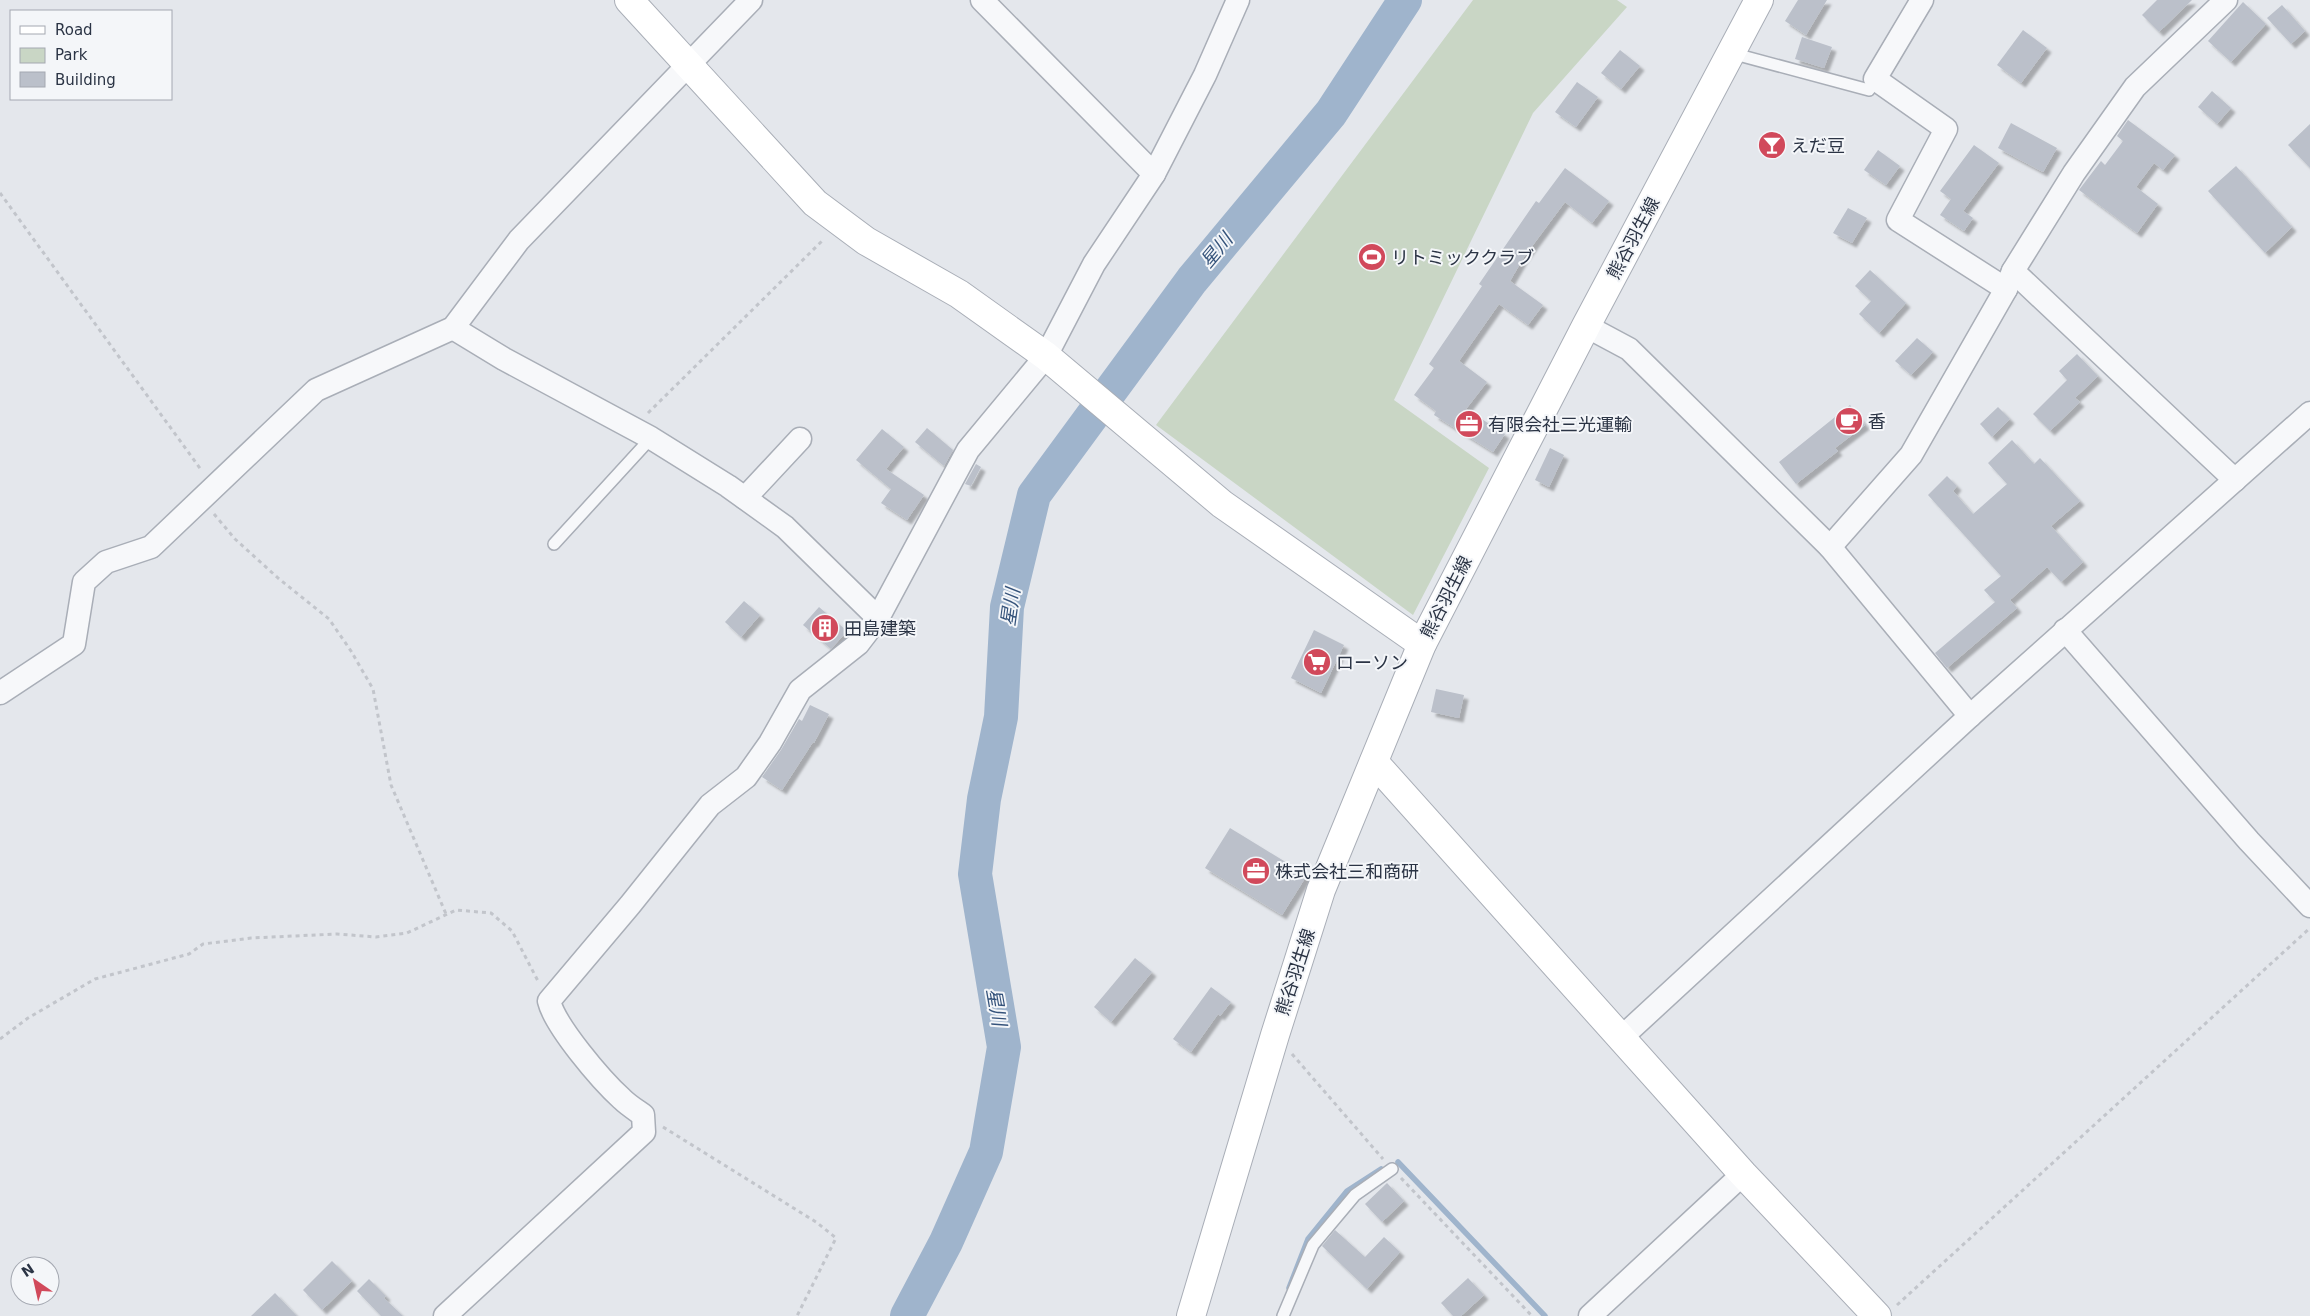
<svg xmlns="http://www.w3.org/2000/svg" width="2310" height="1316" viewBox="0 0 2310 1316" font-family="'DejaVu Sans','Noto Sans JP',sans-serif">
<defs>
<filter id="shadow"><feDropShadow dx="4.5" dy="4.5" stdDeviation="1" flood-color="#0004"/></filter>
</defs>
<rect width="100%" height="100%" fill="#e4e7ec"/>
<polygon fill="#c9d6c5" points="1473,0 1617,0 1627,7 1533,113 1394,400 1489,468 1413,615 1156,425"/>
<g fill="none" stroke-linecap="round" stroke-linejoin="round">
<g stroke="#9fb4cc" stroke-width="5.5">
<polyline points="1398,1162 1545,1316"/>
<polyline points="1289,1288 1308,1239 1347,1191 1381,1169"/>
</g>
<polyline stroke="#9fb4cc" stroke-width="34" points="907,1316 946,1242 986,1152 1004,1047 975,874 984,799 1001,717 1007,607 1034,495 1192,280 1331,113 1405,0"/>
</g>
<g fill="#bbc0ca" filter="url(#shadow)">
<polygon points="1798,0 1827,0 1806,35 1785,21"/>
<polygon points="2157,0 2192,0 2159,32 2142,15"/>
<polygon points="2243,2 2266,24 2231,62 2208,41"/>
<polygon points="2282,5 2305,31 2291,44 2267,18"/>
<polygon points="2023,30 2047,48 2021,83 1997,65"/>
<polygon points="1802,37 1832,47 1824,68 1795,59"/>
<polygon points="1620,50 1640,66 1621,89 1601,73"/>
<polygon points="1577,82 1598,97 1576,127 1555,112"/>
<polygon points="2212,91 2231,108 2217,124 2198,107"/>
<polygon points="2128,120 2175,155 2163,170 2154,163 2136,187 2158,204 2137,233 2079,190 2101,161 2105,165 2123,141 2117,136"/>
<polygon points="2011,123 2057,148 2043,172 1998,148"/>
<polygon points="2310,124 2310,168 2288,145"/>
<polygon points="1974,145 1999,163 1963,211 1973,218 1964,231 1940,215 1951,199 1940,191"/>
<polygon points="1878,150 1900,166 1886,185 1864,170"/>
<polygon points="2236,166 2292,227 2265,253 2208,191"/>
<polygon points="1565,168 1609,201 1592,223 1565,202 1524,257 1510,281 1543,305 1528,325 1499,304 1459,361 1487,382 1466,409 1505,434 1493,452 1434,415 1436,411 1414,395 1434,368 1429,364 1482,286 1479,284 1536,201 1539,203"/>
<polygon points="1848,208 1867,218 1852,243 1833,233"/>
<polygon points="1870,270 1906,303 1879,333 1859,314 1871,301 1855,286"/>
<polygon points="1917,338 1933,352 1911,375 1895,361"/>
<polygon points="2077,354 2098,376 2075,398 2080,402 2050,431 2033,414 2067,380 2059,371"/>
<polygon points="1850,405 1865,425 1835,448 1838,451 1796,484 1779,462"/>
<polygon points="1998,407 2010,419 1992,437 1980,424"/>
<polygon points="927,428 953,450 944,466 915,442"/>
<polygon points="882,429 904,447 886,469 924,495 907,520 881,503 891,489 856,460"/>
<polygon points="2012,440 2034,464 2040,458 2080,501 2051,526 2083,562 2061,582 2047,567 2010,600 2017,608 1947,668 1935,653 1995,602 1984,590 2001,576 1928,495 1947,476 1957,486 1953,491 1973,514 2007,484 1988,463"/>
<polygon points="1550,448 1564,455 1549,487 1535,480"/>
<polygon points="976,464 981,467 971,486 965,484"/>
<polygon points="744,601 760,615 741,637 725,622"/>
<polygon points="819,607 847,631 831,649 803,625"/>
<polygon points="1314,630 1344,645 1321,693 1291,678"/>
<polygon points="1436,689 1464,695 1459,718 1431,712"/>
<polygon points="810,705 829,714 814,743 813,742 782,790 762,777 781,750 799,719 802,721"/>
<polygon points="1230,828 1307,875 1282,915 1205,868"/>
<polygon points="1135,958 1152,972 1111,1022 1094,1007"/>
<polygon points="1211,987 1231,1002 1220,1016 1218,1014 1191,1052 1173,1039"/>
<polygon points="1387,1183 1404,1201 1382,1222 1365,1204"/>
<polygon points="1335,1230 1365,1257 1384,1237 1400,1252 1367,1289 1322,1246"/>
<polygon points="332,1261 352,1281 322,1310 303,1290"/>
<polygon points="1468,1278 1484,1295 1461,1316 1453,1316 1441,1303"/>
<polygon points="369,1279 386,1296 384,1298 403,1316 381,1316 357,1291"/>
<polygon points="275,1293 297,1316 251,1316"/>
</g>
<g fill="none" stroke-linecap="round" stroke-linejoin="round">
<defs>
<g id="lane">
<polyline points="1731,53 1869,90 1875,79"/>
<polyline points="554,544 651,438"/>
<polyline points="1283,1316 1313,1245 1355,1195 1392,1169"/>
</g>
<g id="street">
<polyline points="982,0 1154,174"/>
<polyline points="1922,0 1875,79 1946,129 1898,220 2006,289"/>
<polyline points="2013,271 2235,480"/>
<polyline points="1586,326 1629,349 1830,547 1970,716"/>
<polyline points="453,328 504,359 651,438 728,486 785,527 878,618"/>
<polyline points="745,498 800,439"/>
<polyline points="1830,547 1911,455 2006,289 2013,271 2074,173 2135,87 2226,0"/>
<polyline points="2065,630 2249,841 2310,906"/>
<polyline points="0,693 74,644 84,582 106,562 151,547 316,390 453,328 519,240 751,0"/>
<polyline points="1622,1037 1970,716 2310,413"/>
<path d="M445,1316L644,1132L643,1115C636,1110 628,1105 622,1099C601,1080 555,1026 549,1001L630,905L710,805L746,777L770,743L800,690L858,644L878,618L968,450L1046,356L1094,264L1154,174L1205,75L1238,0"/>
<polyline points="1590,1316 1743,1174"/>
</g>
<g id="secondary">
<polyline points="629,0 815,203 866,241 959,294 1046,356 1222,504 1422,644"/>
<polyline points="1374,762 1743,1174 1877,1316"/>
<polyline points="1191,1316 1275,1035 1321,890 1422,644 1586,326 1759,0"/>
</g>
</defs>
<use href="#lane" stroke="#a9aeb7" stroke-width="14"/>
<use href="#street" stroke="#a9aeb7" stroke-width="25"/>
<use href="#secondary" stroke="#a9aeb7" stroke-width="30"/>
<g stroke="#c2c5cb" stroke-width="3" stroke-dasharray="4 4" stroke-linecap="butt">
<polyline points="0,193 202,471"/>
<polyline points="648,413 822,241"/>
<polyline points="214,514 235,539 278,578 329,619 351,651 373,689 391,785 446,914"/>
<polyline points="0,1039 28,1018 95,979 189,954 203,944 251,938 337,934 376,937 407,933 456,910 491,913 512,931 539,983"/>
<polyline points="1292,1054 1383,1159"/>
<polyline points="663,1127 816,1222 836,1238 797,1316"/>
<polyline points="1401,1178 1532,1316"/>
<polyline points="1897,1305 2310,928"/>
</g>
<use href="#lane" stroke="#f7f8fa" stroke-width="11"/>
<use href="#street" stroke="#f7f8fa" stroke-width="22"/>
<use href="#secondary" stroke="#fff" stroke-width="28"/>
</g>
<defs>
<symbol id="bar-disc" viewBox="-11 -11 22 22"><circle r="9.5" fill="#d1495b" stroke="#f4f6f9"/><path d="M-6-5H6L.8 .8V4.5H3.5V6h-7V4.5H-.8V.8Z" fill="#fff"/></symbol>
<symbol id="stadium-disc" viewBox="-11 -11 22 22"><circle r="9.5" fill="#d1495b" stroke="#f4f6f9"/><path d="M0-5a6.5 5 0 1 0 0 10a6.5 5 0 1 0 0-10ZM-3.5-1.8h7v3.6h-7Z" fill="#fff"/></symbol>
<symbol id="cafe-disc" viewBox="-11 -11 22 22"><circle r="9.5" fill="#d1495b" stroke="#f4f6f9"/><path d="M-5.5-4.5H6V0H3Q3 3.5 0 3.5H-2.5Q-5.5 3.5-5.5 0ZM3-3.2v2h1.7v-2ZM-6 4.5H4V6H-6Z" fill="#fff"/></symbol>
<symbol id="office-disc" viewBox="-11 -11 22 22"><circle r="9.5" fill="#d1495b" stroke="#f4f6f9"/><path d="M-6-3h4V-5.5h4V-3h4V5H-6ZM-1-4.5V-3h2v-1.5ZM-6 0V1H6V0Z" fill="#fff"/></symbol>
<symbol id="building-disc" viewBox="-11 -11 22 22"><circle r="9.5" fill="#d1495b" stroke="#f4f6f9"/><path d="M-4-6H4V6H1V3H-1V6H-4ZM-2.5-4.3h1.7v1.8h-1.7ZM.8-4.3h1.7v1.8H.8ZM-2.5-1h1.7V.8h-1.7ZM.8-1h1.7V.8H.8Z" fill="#fff"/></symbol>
<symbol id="supermarket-disc" viewBox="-11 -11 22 22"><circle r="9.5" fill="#d1495b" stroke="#f4f6f9"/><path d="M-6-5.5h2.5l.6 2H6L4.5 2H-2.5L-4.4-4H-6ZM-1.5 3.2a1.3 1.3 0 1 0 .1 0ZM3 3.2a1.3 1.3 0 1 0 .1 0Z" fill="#fff"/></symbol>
</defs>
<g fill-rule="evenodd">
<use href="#bar-disc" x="1756" y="129" width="32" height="32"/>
<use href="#stadium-disc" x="1356" y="241" width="32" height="32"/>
<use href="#cafe-disc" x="1833" y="405" width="32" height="32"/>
<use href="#office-disc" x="1453" y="408" width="32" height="32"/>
<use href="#building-disc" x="809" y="612" width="32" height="32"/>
<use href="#supermarket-disc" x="1301" y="646" width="32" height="32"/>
<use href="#office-disc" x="1240" y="855" width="32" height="32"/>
</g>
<g text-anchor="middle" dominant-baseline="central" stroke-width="4" stroke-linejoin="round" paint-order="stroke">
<g font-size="18" fill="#2b3445" stroke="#f4f6f9" text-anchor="start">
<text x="1791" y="145">えだ豆</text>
<text x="1391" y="257">リトミッククラブ</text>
<text x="1868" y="421">香</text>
<text x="1488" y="424">有限会社三光運輸</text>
<text x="844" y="628">田島建築</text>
<text x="1336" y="662">ローソン</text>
<text x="1275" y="871">株式会社三和商研</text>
</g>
<g font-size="18" fill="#2b3445" stroke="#f4f6f9">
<text transform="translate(1633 238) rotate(-62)">熊谷羽生線</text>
<text transform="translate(1446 597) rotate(-63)">熊谷羽生線</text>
<text transform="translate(1295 972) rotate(-72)">熊谷羽生線</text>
</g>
<g font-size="19" font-style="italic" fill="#34527a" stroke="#f4f6f9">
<text transform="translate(1216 250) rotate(-50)">星川</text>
<text transform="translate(1010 607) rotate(-82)">星川</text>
<text transform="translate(997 1007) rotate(80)">星川</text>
</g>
</g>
<rect x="10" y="10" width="162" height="90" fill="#f4f6f9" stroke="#a4a8b1"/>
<rect x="20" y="26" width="25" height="8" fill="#ffffff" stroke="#a4a8b1"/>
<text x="55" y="35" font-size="15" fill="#2b3445">Road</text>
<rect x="20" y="48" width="25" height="15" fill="#c9d6c5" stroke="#a4a8b1"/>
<text x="55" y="60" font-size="15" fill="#2b3445">Park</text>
<rect x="20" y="72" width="25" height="15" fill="#bbc0ca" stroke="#a4a8b1"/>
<text x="55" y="85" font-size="15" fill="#2b3445">Building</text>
<g transform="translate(35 1281) rotate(326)"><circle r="24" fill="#f4f6f9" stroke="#a4a8b1"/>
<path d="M0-4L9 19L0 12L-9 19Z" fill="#d1495b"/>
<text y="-8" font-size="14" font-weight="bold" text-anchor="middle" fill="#2b3445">N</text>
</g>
</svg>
